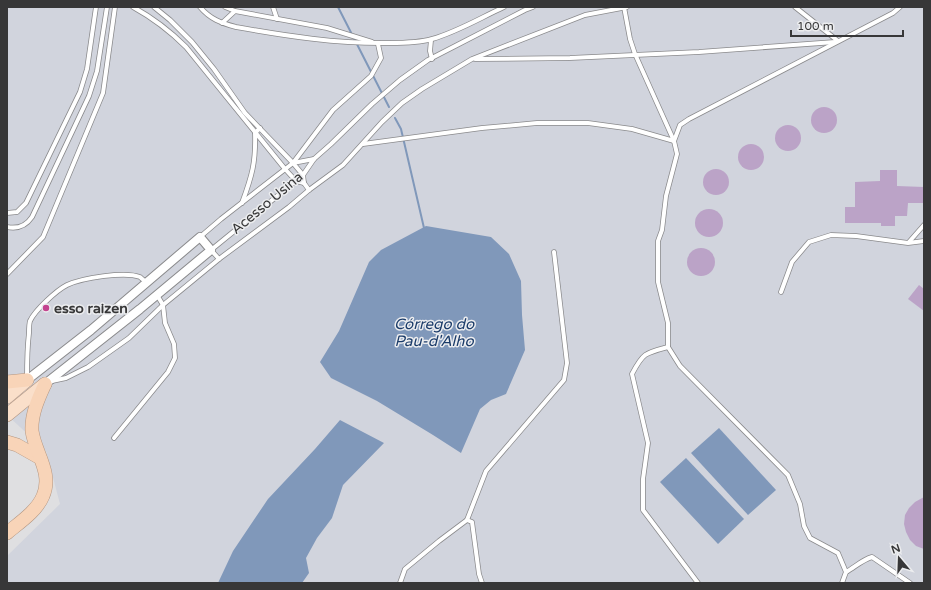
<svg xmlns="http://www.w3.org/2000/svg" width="931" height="590" viewBox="0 0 931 590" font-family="'Varela Round',sans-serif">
<rect width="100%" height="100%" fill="#dfdfe1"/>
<polygon fill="#d1d4dd" points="7,7 924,7 924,583 7,583 7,556 60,504 46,451 7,415"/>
<g fill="#8098ba">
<polygon points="426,226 491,237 509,254 521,281 522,315 525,350 506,394 491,400 480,409 461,453 433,435 377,401 331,378 320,362 339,331 369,262 381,250"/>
<polygon points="340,420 384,443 343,485 332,518 317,538 306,558 309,573 302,583 218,583 233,551 268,499 315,449"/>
<polygon points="719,428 776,490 748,515 691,453"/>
<polygon points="686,458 744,519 718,544 660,482"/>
</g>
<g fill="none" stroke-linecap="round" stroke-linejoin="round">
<g stroke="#8098ba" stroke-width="2">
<polyline points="338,7 389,107"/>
<polyline points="395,118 401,129 424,228"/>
</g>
</g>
<g fill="#bba3c7">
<circle cx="824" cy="120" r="13"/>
<circle cx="788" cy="138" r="13"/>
<circle cx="751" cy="157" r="13"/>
<circle cx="716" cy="182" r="13"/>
<polygon points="880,170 897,170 897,186 924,187 924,203 908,203 907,216 895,216 895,226 881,226 881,223 845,223 845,207 855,207 855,182 880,181"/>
<circle cx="709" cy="223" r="14"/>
<circle cx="701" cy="262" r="14"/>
<polygon points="919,285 924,289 924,311 908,299"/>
<polygon points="924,497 924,549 916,546 910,540 906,532 904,524 905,515 909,508 915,502"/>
</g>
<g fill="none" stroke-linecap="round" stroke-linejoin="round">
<defs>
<g id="service">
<path d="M133,7C153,18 170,31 186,47L285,169L296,181L304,183"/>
<polyline points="154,7 170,20 192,42 214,69 245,113 293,163 303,175 304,183 309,190"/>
<path d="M200,7C210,19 221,23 236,27C287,36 337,44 390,43C404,43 418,43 432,39C457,32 480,18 504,7"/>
<polyline points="225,7 235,11 327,28 372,42"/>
<polyline points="273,7 277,19"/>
<polyline points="624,7 630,39 635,54 674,141"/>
<polyline points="795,7 838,41"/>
<polyline points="222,23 235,11"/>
<polyline points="431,40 430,51 432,59"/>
<polyline points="475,59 570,58 699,52 835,42"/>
<polyline points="363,144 482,128 537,123 588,123 632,129 674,141"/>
<polyline points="293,163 333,110 371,76 381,58 378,44"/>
<path d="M242,203C252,176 256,162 255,133L260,128"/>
<polyline points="7,213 17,212 26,203 80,92 87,69 96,7"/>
<path d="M7,227C17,229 26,226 32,217L89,96L97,71L107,7"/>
<polyline points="200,237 221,219 293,163 314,159"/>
<polyline points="909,242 924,225"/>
<polyline points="219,259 211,250 303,175 314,159 331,144 372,104 400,80 428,60 525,10 533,7"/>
<polyline points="7,274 43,237 103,93 115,7"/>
<polyline points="781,292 792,262 809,242 831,235 856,236 908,243 924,241"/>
<path d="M668,347C645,353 643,353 632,374L648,443L643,479V510L698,583"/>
<path d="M27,379C27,364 27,349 29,333C29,330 29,324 30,321C35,310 57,290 67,285C82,278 125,271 140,277C142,279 145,281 147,283"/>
<polyline points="52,381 66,378 88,367 129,338 163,305 219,259 289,207 309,190 343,165 382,122 402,103 422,89 472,59 585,15 627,7"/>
<polyline points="114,438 168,372 175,358 174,344 165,323 163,305 157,295"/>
<polyline points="467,520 486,471 564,380 567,363 554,252"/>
<path d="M846,572C855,567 862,560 872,557L910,583"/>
<polyline points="400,583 405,569 439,541 467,520 472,522 479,574 482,583"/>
<polyline points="842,583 846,572 838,553 810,538 804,526 800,504 788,475 680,366 668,347 668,323 658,282 658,241 662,230 666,196 677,154 674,141 680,125 689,119 893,13 900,7"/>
</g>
<polyline id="minor" points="27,380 91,330 200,237 211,250 140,309 45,384"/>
<g id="primary">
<polyline points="7,397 27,380"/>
<polyline points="7,415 45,384"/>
</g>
<g id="trunk">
<polyline points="7,382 27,380"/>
<polyline points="7,442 17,445 40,458"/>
<path d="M7,533C19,523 37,511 43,496C53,473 35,453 32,431C31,415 38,399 45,384"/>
</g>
</defs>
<use href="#service" stroke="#8a8a8c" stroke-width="5.5"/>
<use href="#minor" stroke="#8a8a8c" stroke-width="10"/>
<use href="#primary" stroke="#b49680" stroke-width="14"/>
<use href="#trunk" stroke="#b49680" stroke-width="14"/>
<use href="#service" stroke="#fff" stroke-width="4"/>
<use href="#minor" stroke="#fff" stroke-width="8"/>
<use href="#primary" stroke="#fadfca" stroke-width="13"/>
<use href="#trunk" stroke="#f8d4b8" stroke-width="13"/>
</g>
<circle fill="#c44490" stroke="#ecedef" stroke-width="1.5" cx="46" cy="308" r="4"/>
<g text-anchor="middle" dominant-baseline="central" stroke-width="3" stroke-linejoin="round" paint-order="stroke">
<g font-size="14" fill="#373738" stroke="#ecedef">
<text transform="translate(267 203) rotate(-40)">Acesso Usina</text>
</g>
<g font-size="14" font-weight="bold" fill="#373738" stroke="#ecedef" text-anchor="start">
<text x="54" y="308">esso raizen</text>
</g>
<g font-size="15" font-style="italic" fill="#1a3b69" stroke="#ecedef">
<text x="434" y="324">Córrego do<tspan x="434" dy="17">Pau-d'Alho</tspan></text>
</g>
</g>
<rect width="931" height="590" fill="none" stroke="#373738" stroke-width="16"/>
<g transform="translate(899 558) rotate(341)" stroke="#ecedef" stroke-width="3" paint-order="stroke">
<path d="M0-3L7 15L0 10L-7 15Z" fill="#373738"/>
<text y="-6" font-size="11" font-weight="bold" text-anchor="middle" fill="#373738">N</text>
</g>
<path d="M791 30v6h112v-6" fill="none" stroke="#373738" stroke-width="2"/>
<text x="797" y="30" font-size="12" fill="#373738" stroke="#ecedef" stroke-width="3" paint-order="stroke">100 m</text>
</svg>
